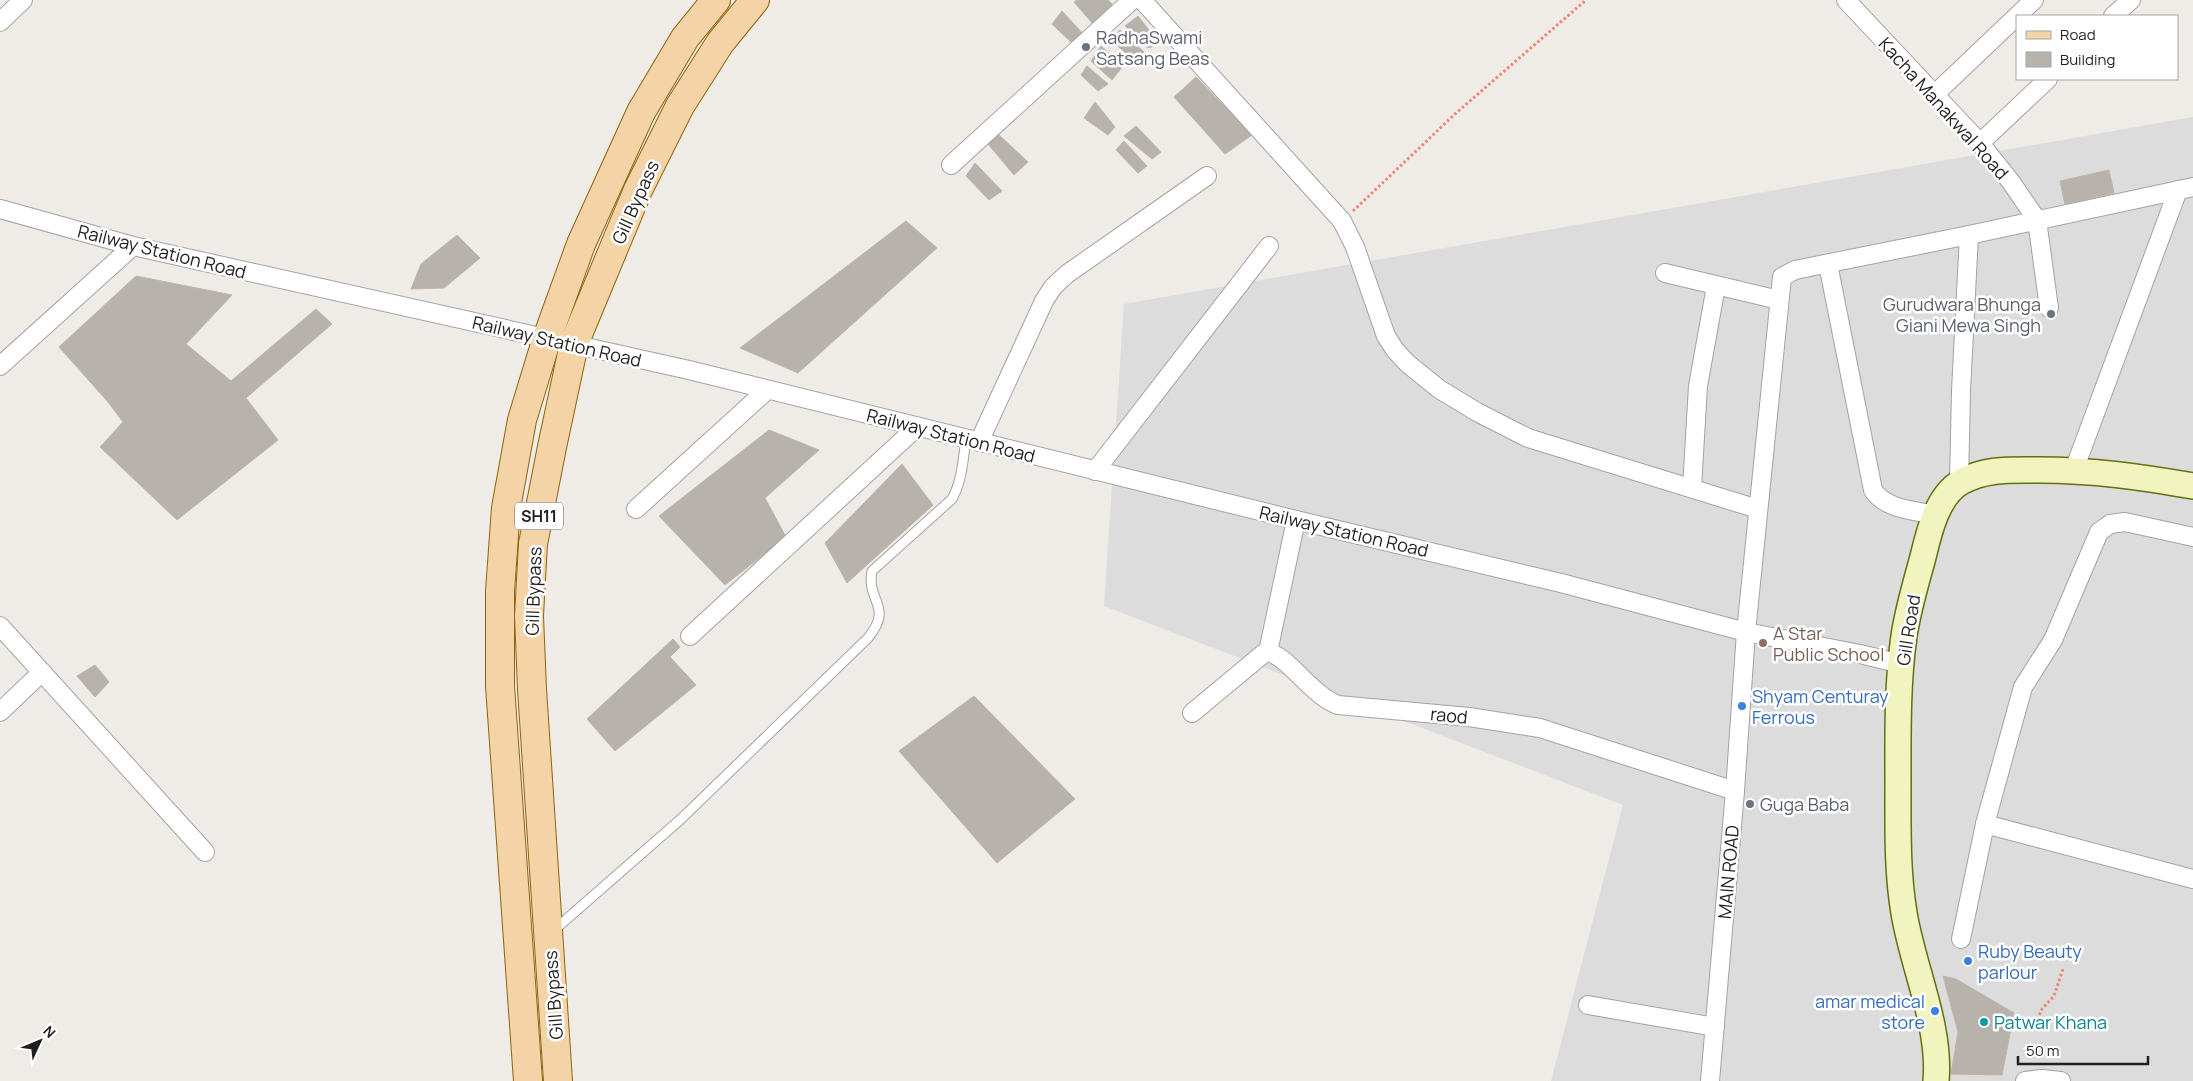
<svg xmlns="http://www.w3.org/2000/svg" width="2193" height="1081" viewBox="0 0 2193 1081" font-family="Manrope,sans-serif">
<rect width="100%" height="100%" fill="#efece7"/>
<polygon fill="#dddcdc" points="2193,117 2193,1081 1551,1081 1623,805 1104,606 1124,304"/>
<g fill="#b8b2ac" stroke="#c0b4aa">
<polygon points="1077,0 1108,0 1114,6 1093,24 1074,2"/>
<polygon points="1062,11 1085,36 1074,45 1052,24"/>
<polygon points="1138,16 1160,44 1148,48 1125,26"/>
<polygon points="1120,30 1144,52 1135,63 1112,40"/>
<polygon points="1101,46 1123,66 1112,80 1091,61"/>
<polygon points="1087,66 1108,84 1098,91 1081,75"/>
<polygon points="1196,77 1252,135 1225,154 1174,97"/>
<polygon points="1095,102 1115,127 1108,135 1084,118"/>
<polygon points="1136,126 1161,152 1152,159 1124,136"/>
<polygon points="997,133 1028,162 1014,175 988,144"/>
<polygon points="1124,141 1147,166 1138,173 1116,150"/>
<polygon points="975,163 1002,191 989,200 966,176"/>
<polygon points="2109,170 2114,193 2065,204 2060,181"/>
<polygon points="906,221 937,248 798,373 740,348"/>
<polygon points="457,235 480,258 444,288 411,289 421,264"/>
<polygon points="136,276 232,295 186,344 231,381 316,309 332,324 246,398 278,440 177,520 100,447 123,422 108,402 59,347"/>
<polygon points="769,430 819,450 765,498 786,537 725,585 659,516"/>
<polygon points="902,464 933,505 847,583 825,543"/>
<polygon points="673,639 680,647 670,657 696,685 615,751 587,719"/>
<polygon points="95,665 109,682 95,697 77,676"/>
<polygon points="974,696 1075,799 997,863 899,751"/>
<polygon points="1943,976 1956,979 2014,1013 2002,1075 1951,1074 1958,1032"/>
</g>
<g fill="none" stroke-linecap="round" stroke-linejoin="round">
<defs>
<path id="lane" d="M553,931L681,819L868,638C894,606 866,602 872,571L952,499C962,481 963,460 966,439"/>
<g id="street">
<polyline points="1142,0 1342,221 1355,247 1386,336 1395,350 1407,363 1439,389 1477,412 1528,438 1758,509"/>
<polyline points="1846,0 1980,143 2011,182 2037,220 2049,308"/>
<polyline points="2017,16 2034,0"/>
<polyline points="2113,16 2131,0"/>
<polyline points="0,22 23,0"/>
<polyline points="1935,94 2017,16"/>
<polyline points="1980,143 2048,79"/>
<polyline points="951,165 1132,0"/>
<polyline points="0,209 133,246 689,370 1296,520 1561,583 1746,632 1860,654 1901,664"/>
<path d="M1828,264L1873,490C1886,510 1914,510 1936,515"/>
<polyline points="1665,273 1779,300"/>
<polyline points="0,366 133,246"/>
<polyline points="979,442 1044,301 1053,287 1067,274 1207,176"/>
<polyline points="2074,470 2178,190"/>
<polyline points="1095,471 1269,246"/>
<polyline points="1959,483 1961,391 1969,235"/>
<polyline points="1692,488 1698,386 1716,286"/>
<polyline points="636,509 767,390"/>
<polyline points="0,626 205,852"/>
<polyline points="690,636 917,427"/>
<polyline points="1268,652 1296,520"/>
<polyline points="0,712 42,672"/>
<path d="M1192,713L1263,654L1268,652C1289,657 1311,695 1338,705L1469,717L1540,728L1735,791"/>
<polyline points="1985,824 2193,879"/>
<polyline points="1961,939 1985,824 2023,687 2053,640 2099,532 2110,524 2125,522 2193,537"/>
<polyline points="1588,1005 1715,1027"/>
<polyline points="1710,1081 1735,791 1746,632 1782,277 1795,270 1969,235 2193,187"/>
<polyline points="2025,1081 2042,1079 2061,1081"/>
</g>
<path id="secondary" d="M1936,1081C1941,1026 1913,968 1904,913C1897,871 1898,829 1898,785C1898,736 1897,685 1904,636C1908,609 1916,583 1923,557C1929,532 1937,496 1961,482C1986,468 2012,470 2040,470C2093,470 2141,477 2193,486"/>
<g id="primary">
<polyline points="528,1081 500,686 500,591 506,508 522,420 547,338 581,244 641,112 685,38 716,0"/>
<polyline points="558,1081 532,689 529,616 533,544 552,447 574,344 598,286 638,190 680,106 720,43 755,0"/>
</g>
</defs>
<use href="#lane" stroke="#a3a3a3" stroke-width="11"/>
<use href="#street" stroke="#a3a3a3" stroke-width="20"/>
<use href="#secondary" stroke="#646f0e" stroke-width="28"/>
<use href="#primary" stroke="#8e640d" stroke-width="30"/>
<g stroke="#ee8578" stroke-width="3" stroke-dasharray="2.5 2.5" stroke-linecap="butt">
<polyline points="1353,211 1455,114 1586,0"/>
<polyline points="2035,1024 2042,1009 2054,996 2063,969"/>
</g>
<use href="#lane" stroke="#fff" stroke-width="9"/>
<use href="#street" stroke="#fff" stroke-width="18"/>
<use href="#secondary" stroke="#f2f4bf" stroke-width="25"/>
<use href="#primary" stroke="#f4d3a7" stroke-width="28"/>
</g>
<g fill="#6b7280" stroke="#fff" stroke-width="2">
<circle cx="1086" cy="47" r="5"/>
<circle cx="2051" cy="314" r="5"/>
<circle cx="1750" cy="804" r="5"/>
</g>
<circle fill="#8d6e63" stroke="#fff" stroke-width="2" cx="1763" cy="643" r="5"/>
<g fill="#3f7fe0" stroke="#fff" stroke-width="2">
<circle cx="1742" cy="706" r="5"/>
<circle cx="1968" cy="961" r="5"/>
<circle cx="1935" cy="1011" r="5"/>
</g>
<circle fill="#0f9aa8" stroke="#fff" stroke-width="2" cx="1984" cy="1022" r="5"/>
<g text-anchor="middle" dominant-baseline="central" stroke-width="5" stroke-linejoin="round" paint-order="stroke">
<rect fill="#fff" stroke="#626262" stroke-width="1" x="515" y="502.5" width="48" height="27" rx="4"/>
<g font-size="16" font-weight="bold" fill="#1f1f1f">
<text x="539" y="516">SH11</text>
</g>
<g font-size="18" fill="#5b616d" stroke="#fff" text-anchor="start">
<text x="1096" y="37">RadhaSwami<tspan x="1096" dy="21">Satsang Beas</tspan></text>
<text x="2041" y="304" text-anchor="end">Gurudwara Bhunga<tspan x="2041" dy="21">Giani Mewa Singh</tspan></text>
<text x="1760" y="804">Guga Baba</text>
</g>
<g font-size="18" fill="#1f1f1f" stroke="#fff">
<text transform="translate(1944 108) rotate(48)">Kacha Manakwal Road</text>
<text transform="translate(635 202) rotate(-66)">Gill Bypass</text>
<text transform="translate(162 251) rotate(14)">Railway Station Road</text>
<text transform="translate(557 341) rotate(13)">Railway Station Road</text>
<text transform="translate(951 435) rotate(14)">Railway Station Road</text>
<text transform="translate(1344 531) rotate(13)">Railway Station Road</text>
<text transform="translate(533 591) rotate(-88)">Gill Bypass</text>
<text transform="translate(1908 630) rotate(-81)">Gill Road</text>
<text transform="translate(1449 715) rotate(6)">raod</text>
<text transform="translate(1728 872) rotate(-85)">MAIN ROAD</text>
<text transform="translate(553 995) rotate(-94)">Gill Bypass</text>
</g>
<g font-size="18" fill="#785e54" stroke="#fff" text-anchor="start">
<text x="1773" y="633">A Star<tspan x="1773" dy="21">Public School</tspan></text>
</g>
<g font-size="18" fill="#366cbe" stroke="#fff" text-anchor="start">
<text x="1752" y="696">Shyam Centuray<tspan x="1752" dy="21">Ferrous</tspan></text>
<text x="1978" y="951">Ruby Beauty<tspan x="1978" dy="21">parlour</tspan></text>
<text x="1925" y="1001" text-anchor="end">amar medical<tspan x="1925" dy="21">store</tspan></text>
</g>
<g font-size="18" fill="#0d838f" stroke="#fff" text-anchor="start">
<text x="1994" y="1022">Patwar Khana</text>
</g>
</g>
<rect x="2016" y="15" width="162" height="65" fill="#ffffff" stroke="#a5a5a5"/>
<rect x="2026" y="31" width="25" height="8" fill="#f4d3a7" stroke="#a5a5a5"/>
<text x="2060" y="40" font-size="15" fill="#1f1f1f">Road</text>
<rect x="2026" y="52" width="25" height="15" fill="#b8b2ac" stroke="#a5a5a5"/>
<text x="2060" y="65" font-size="15" fill="#1f1f1f">Building</text>
<g transform="translate(40 1041) rotate(46)" stroke="#ffffff" stroke-width="4" paint-order="stroke">
<path d="M0-4L9 19L0 12L-9 19Z" fill="#1f1f1f"/>
<text y="-8" font-size="14" font-weight="bold" text-anchor="middle" fill="#1f1f1f">N</text>
</g>
<path d="M2018 1056v8h130v-8" fill="none" stroke="#1f1f1f" stroke-width="2.5"/>
<text x="2026" y="1056" font-size="15" fill="#1f1f1f" stroke="#ffffff" stroke-width="4" paint-order="stroke">50 m</text>
</svg>
